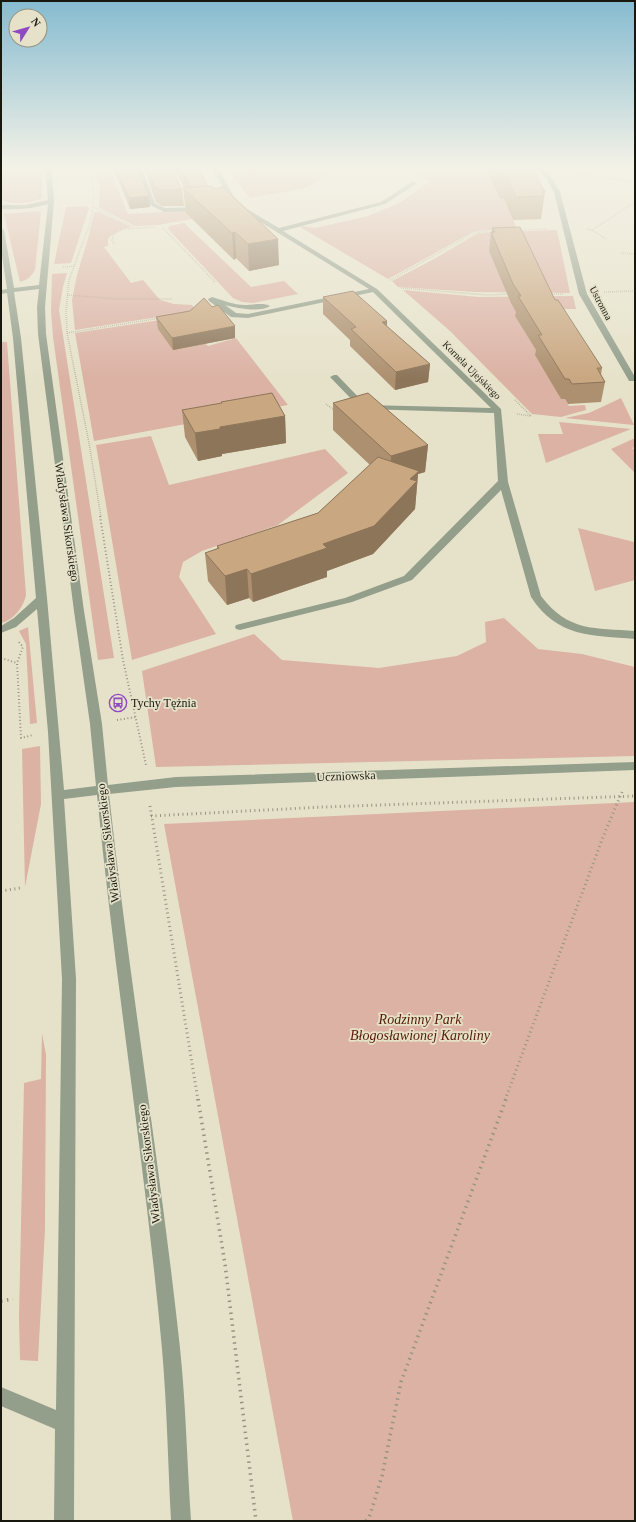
<svg xmlns="http://www.w3.org/2000/svg" width="636" height="1522" viewBox="0 0 636 1522" font-family="Georgia,serif">
<rect width="100%" height="100%" fill="#e6e2ca"/>
<g fill="#dbb2a4">
<path d="M2,166H41L42,198C29,204 16,205 2,200Z"/>
<polygon points="92,166 133,166 132,168 110,170 128,214 229,208 232,212 158,225 135,226 99,208 100,185"/>
<polygon points="225,166 253,166 254,168 267,166 340,166 306,188 250,198"/>
<polygon points="435,166 525,166 490,174 500,198 504,199 517,229 475,231 388,279 300,227 303,226 315,228 368,216 399,203 431,181 413,176"/>
<polygon points="87,206 89,208 71,263 54,264 66,207"/>
<path d="M37,211L41,212L35,270C31,277 27,280 20,282L4,214Z"/>
<path d="M94,212H99L131,227C121,229 114,232 108,239V246L104,247L131,283L143,280L160,300L174,304L192,305L196,311L75,330L72,300L77,275L89,235Z"/>
<polygon points="184,223 251,287 284,281 298,294 253,303 242,302 233,298 169,230 168,228 170,226"/>
<polygon points="557,230 570,293 475,292 398,287 392,281 434,259 478,233"/>
<polygon points="67,273 63,287 59,310 114,658 98,660 53,337 51,311 52,274"/>
<polygon points="403,290 479,297 573,296 576,309 545,309 516,316 539,355 561,399 565,399 569,406 585,405 586,410 561,417 532,414 450,331"/>
<polygon points="173,318 208,346 236,338 288,405 94,441 75,333"/>
<path d="M1,342H7L26,595C24,606 13,621 1,623Z"/>
<polygon points="621,398 634,425 565,418 589,413"/>
<polygon points="559,422 631,429 546,463 538,434 563,434"/>
<polygon points="151,436 169,485 325,449 348,473 278,525 202,551 183,562 179,577 216,634 132,660 96,445"/>
<polygon points="635,438 635,447 632,448 635,450 635,473 611,449"/>
<polygon points="578,528 634,542 635,580 595,591"/>
<polygon points="504,618 538,649 582,654 635,667 635,756 156,767 142,671 254,634 282,660 379,668 457,656 486,642 485,622"/>
<polygon points="28,627 37,723 30,724 26,644 19,631"/>
<polygon points="40,746 41,804 25,887 22,749"/>
<polygon points="635,802 635,1521 293,1521 164,824"/>
<polygon points="42,1033 46,1055 45,1229 38,1361 20,1360 19,1318 24,1083 41,1079"/>
</g>
<g fill="none" stroke-linecap="round" stroke-linejoin="round">
<g stroke="#969481" stroke-width="1.5" stroke-dasharray="0.5 1.5" stroke-linecap="butt">
<polyline points="89,166 93,186 94,203 89,226 69,280 66,311 67,333 89,443 101,517"/>
<polyline points="620,166 635,178"/>
<polyline points="424,169 431,166"/>
<polyline points="567,173 635,182"/>
<polyline points="93,207 133,227"/>
<polyline points="163,228 215,282"/>
<polyline points="586,229 592,230 635,202"/>
<polyline points="520,230 547,229"/>
<polyline points="592,230 606,239"/>
<polyline points="114,244 112,240 114,234 123,229 156,227"/>
<polyline points="621,253 635,254"/>
<polyline points="63,267 74,266"/>
<polyline points="390,280 476,232 495,232"/>
<polyline points="401,288 487,295 509,294"/>
<polyline points="604,292 635,291"/>
<polyline points="550,294 563,294"/>
<polyline points="67,295 117,299 172,299"/>
<polyline points="67,333 160,318"/>
<polyline points="515,400 531,416"/>
<polyline points="326,404 335,411"/>
<polyline points="517,414 530,416"/>
</g>
<g stroke="#969481" stroke-width="2" stroke-dasharray="1 2.5" stroke-linecap="butt">
<polyline points="100,516 123,660 146,765"/>
<polyline points="19,642 23,647 17,663 21,738 33,735"/>
<polyline points="1,658 17,663"/>
<polyline points="117,720 136,717"/>
</g>
<g stroke="#969481" stroke-width="3" stroke-dasharray="1 3.5" stroke-linecap="butt">
<polyline points="150,806 198,1100"/>
<polyline points="151,816 324,807 635,796"/>
<polyline points="1,891 20,888"/>
<polyline points="505,1100 603,837 622,792"/>
</g>
<g stroke="#969481" stroke-width="3.5" stroke-dasharray="1.5 4.5" stroke-linecap="butt">
<polyline points="198,1099 225,1264 256,1521"/>
<polyline points="1,1301 13,1299"/>
<polyline points="366,1521 369,1518 382,1476 401,1382 506,1099"/>
</g>
<g fill="#939e8b" fill-rule="evenodd">
<path d="M45,166H51L54,201L45,307L46,334L84,611L102,724L108,785L176,777L635,762V770L176,787L109,794C129,979 160,1163 180,1348C186,1406 187,1464 191,1521H171C168,1464 167,1406 162,1349C145,1164 115,980 97,795L64,799L76,979L74,1521H54L55,1429L1,1406V1387L56,1410L62,979L48,732L37,609L16,627L1,633V626L14,618L36,598L13,338L7,293L1,294V290L7,289L1,249V228L4,230L14,288L39,285L48,204C32,209 17,210 1,209V205H26L48,200ZM39,289L37,307L38,334L74,611L90,724L96,786L64,790L47,598L21,338L14,292Z"/>
<polygon points="135,166 141,166 155,203 165,208 201,207 204,209 201,211 164,212 150,205"/>
<path d="M211,166H217L235,199L242,206L279,228L381,202L412,182H416V184L385,204L283,231L377,289L501,409L508,482L541,596C568,632 595,628 635,631V639C591,635 558,638 531,597L501,490L412,580L352,602L240,630L236,629L235,627L236,625L345,598L404,576L498,481L494,413L364,409H361L330,377L334,375H337L366,405L491,408L373,292L248,318L231,317L209,301L208,299L212,297C222,300 234,305 245,305C252,305 264,302 270,306C260,313 236,308 225,305L236,313L248,314L369,289L238,208L230,200Z"/>
<polygon points="535,166 541,166 550,176 560,192 587,294 635,377 635,381 629,381 628,379 579,294 554,192 546,178"/>
</g>
</g>
<g fill="#ad906f">
<polygon points="114,166 136,166 150,207 130,209 114,170"/>
<polygon points="143,166 170,166 182,190 184,206 162,206 156,202"/>
<polygon points="173,166 198,166 208,187 213,189 279,265 249,271 236,258 234,260 186,213 183,188 184,188"/>
<polygon points="490,166 531,166 545,192 541,219 513,220 504,199 500,199 489,174"/>
<polygon points="492,228 555,300 602,368 601,375 605,382 601,402 568,404 565,399 561,399 535,355 536,350 515,316 516,312 511,303 489,251 491,232 492,232"/>
<polygon points="323,297 387,321 387,326 430,364 428,382 395,390 350,346 350,340 323,314"/>
<polygon points="156,317 235,338 173,350 158,329"/>
<polygon points="221,402 285,416 286,443 222,454 222,456 198,461 185,437 182,410 221,404"/>
<polygon points="333,403 428,445 425,472 418,474 415,509 373,554 327,571 327,577 253,602 249,598 227,605 208,581 205,553 217,549 217,546 318,513 370,465 333,430"/>
</g>
<g fill="#8d755a">
<polygon points="149,196 150,207 130,209 129,198"/>
<polygon points="235,232 236,258 234,260 232,233"/>
<polygon points="278,239 279,265 249,271 248,244"/>
<polygon points="387,321 386,338 382,322"/>
<polygon points="235,326 235,338 173,350 172,338"/>
<polygon points="430,364 428,382 395,390 396,372"/>
<polygon points="285,416 286,443 222,454 222,456 198,461 195,433 220,427"/>
<polygon points="428,445 425,472 418,474 415,509 373,554 327,571 327,577 253,602 251,574 323,544 390,483 391,456"/>
<polygon points="247,569 249,598 227,605 225,576"/>
</g>
<g fill="#c9a781" stroke="#8d755a">
<polygon points="115,166 136,166 149,196 129,198"/>
<polygon points="147,166 170,166 182,190 161,190 154,186"/>
<polygon points="179,166 198,166 208,187 190,187"/>
<polygon points="498,166 531,166 545,192 542,192 544,196 516,197 507,176 503,176"/>
<polygon points="212,186 213,189 223,187 278,239 248,244 235,232 232,233 183,188"/>
<polygon points="520,227 555,300 558,300 602,368 597,368 605,382 572,384 569,379 565,379 538,335 542,335 518,296 521,296 513,284 491,232 495,232 492,228"/>
<polygon points="353,291 387,321 382,322 430,364 396,372 351,329 356,327 323,297"/>
<polygon points="204,298 212,307 218,305 235,326 172,338 156,317 190,311"/>
<polygon points="272,393 285,416 220,427 220,429 195,433 182,410 222,403 221,402"/>
<polygon points="368,393 428,445 391,456 333,403"/>
<polygon points="378,457 419,471 410,479 417,481 374,526 323,544 327,548 251,574 247,569 225,576 205,553 219,548 217,546 318,513"/>
</g>
<linearGradient id="sky" x2="0" y2="1"><stop stop-color="#85bbd0"/><stop offset="0.44" stop-color="#f4f2e7"/><stop offset="1" stop-color="#f4f2e7" stop-opacity="0"/></linearGradient>
<rect width="636" height="379" fill="url(#sky)"/>
<defs>
<symbol id="bus-ring" viewBox="-11 -11 22 22"><circle r="9.5" fill="#e6e2ca" stroke="#8e4abe" stroke-width="1.5"/><path d="M-5-6H5V4H4V6H2V4H-2V6H-4V4H-5ZM-3.5-4V0h7V-4ZM-3.5 1.2v1.5H-2V1.2ZM2 1.2v1.5H3.5V1.2Z" fill="#8e4abe"/></symbol>
</defs>
<g fill-rule="evenodd">
<use href="#bus-ring" x="108" y="693" width="20" height="20"/>
</g>
<g text-anchor="middle" dominant-baseline="central" stroke-width="3.5" stroke-linejoin="round" paint-order="stroke">
<g font-size="10" fill="#19180f" stroke="#e6e2ca">
<text transform="translate(601 303) rotate(62)">Ustronna</text>
<text transform="translate(472 370) rotate(45)">Kornela Ujejskiego</text>
</g>
<g font-size="12" fill="#19180f" stroke="#e6e2ca">
<text transform="translate(67 522) rotate(82)">Władysława Sikorskiego</text>
<text transform="translate(346 776) rotate(-2)">Uczniowska</text>
<text transform="translate(108 843) rotate(-97)">Władysława Sikorskiego</text>
<text transform="translate(149 1164) rotate(-97)">Władysława Sikorskiego</text>
</g>
<g font-size="12" fill="#19180f" stroke="#e6e2ca" text-anchor="start">
<text x="131" y="703">Tychy Tężnia</text>
</g>
<g font-size="14" font-style="italic" fill="#561a02" stroke="#e6e2ca">
<text x="420" y="1019">Rodzinny Park<tspan x="420" dy="16">Błogosławionej Karoliny</tspan></text>
</g>
</g>
<rect width="636" height="1522" fill="none" stroke="#19180f" stroke-width="4"/>
<g transform="translate(28 28) rotate(53)"><circle r="19" fill="#e6e2ca" stroke="#94917f"/>
<path d="M0-3L7 15L0 10L-7 15Z" fill="#8e4abe"/>
<text y="-6" font-size="11" font-weight="bold" text-anchor="middle" fill="#19180f">N</text>
</g>
</svg>
